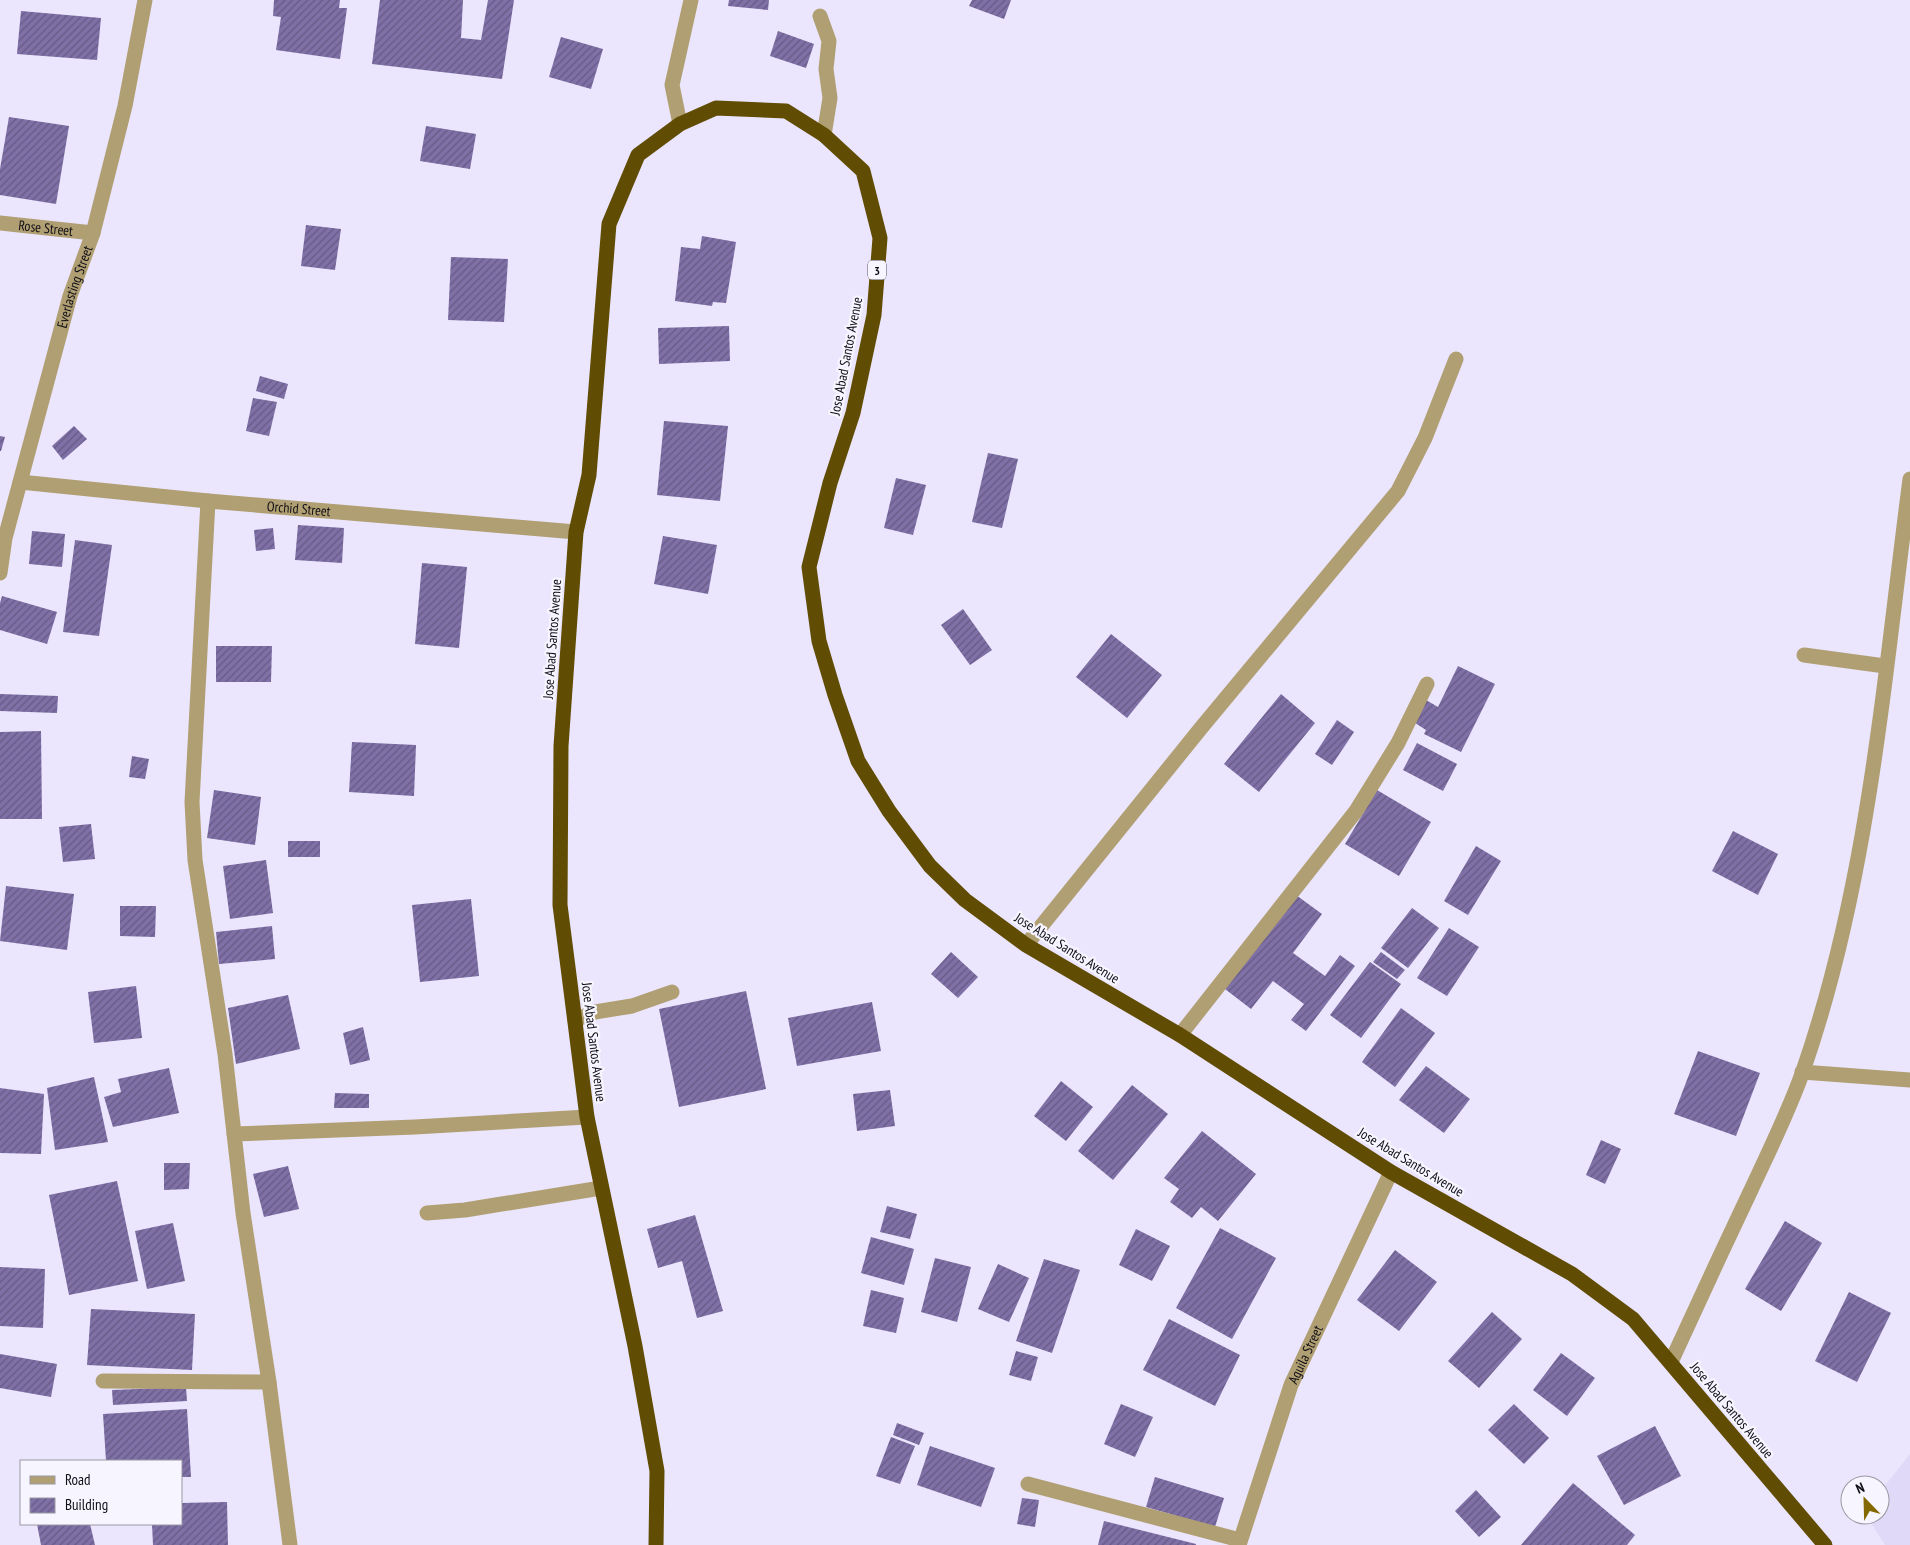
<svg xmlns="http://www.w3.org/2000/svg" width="1910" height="1545" viewBox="0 0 1910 1545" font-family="'PT Sans Narrow',sans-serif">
<defs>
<pattern id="building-hatch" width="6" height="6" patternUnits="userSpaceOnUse" patternTransform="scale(1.25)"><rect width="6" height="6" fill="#7f70a6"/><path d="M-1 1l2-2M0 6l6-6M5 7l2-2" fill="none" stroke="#665a86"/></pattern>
</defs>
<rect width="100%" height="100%" fill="#ebe6fd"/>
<polygon fill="#e0d9f7" points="1910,1454 1910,1545 1885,1545 1866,1515 1880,1515 1880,1492"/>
<g fill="url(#building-hatch)">
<polygon points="274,0 340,0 339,8 347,8 340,59 276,50 281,17 273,16"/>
<polygon points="380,0 463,0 461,38 481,40 488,0 514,0 502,79 372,64"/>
<polygon points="729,0 769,0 768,10 728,6"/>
<polygon points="972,0 1011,0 1004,19 969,6"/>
<polygon points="21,11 101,18 97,60 17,54"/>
<polygon points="778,31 814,44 806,68 770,56"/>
<polygon points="561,37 603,49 591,89 549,77"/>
<polygon points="9,117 69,126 56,204 0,195 0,169"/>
<polygon points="426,126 476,134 470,169 420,161"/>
<polygon points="306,225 341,229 335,270 301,266"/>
<polygon points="702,236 736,242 726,303 713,302 712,306 675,301 681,247 700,249"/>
<polygon points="451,257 508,259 504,322 448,320"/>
<polygon points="729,326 730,361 659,364 658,328"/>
<polygon points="260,376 288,384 284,399 256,391"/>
<polygon points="253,398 277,402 269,436 246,431"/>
<polygon points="664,421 728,426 720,501 657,495"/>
<polygon points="74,426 87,439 63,460 52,446"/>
<polygon points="0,436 5,437 1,451 0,451"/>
<polygon points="988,453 1018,459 1002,528 972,522"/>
<polygon points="896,478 926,485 913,535 884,528"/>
<polygon points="298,525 344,528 342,563 295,560"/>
<polygon points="273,528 275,549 256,551 254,530"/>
<polygon points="32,531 65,534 62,567 29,564"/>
<polygon points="663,536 717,545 708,594 654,584"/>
<polygon points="75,540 112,545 99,636 63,632"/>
<polygon points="422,563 467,567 459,648 415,644"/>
<polygon points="2,596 57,612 47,644 0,630 0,603"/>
<polygon points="963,609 992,650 970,665 941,625"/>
<polygon points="1111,634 1162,675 1127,718 1076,677"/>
<polygon points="216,646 272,646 271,682 216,682"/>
<polygon points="1458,666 1495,684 1461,752 1424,734 1426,730 1412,721 1426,700 1438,707"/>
<polygon points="0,694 58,696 57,713 0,711"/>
<polygon points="1281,694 1315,723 1259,792 1224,764"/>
<polygon points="1337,720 1354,732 1332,765 1315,754"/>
<polygon points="41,731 42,819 0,819 0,732"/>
<polygon points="352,742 416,745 414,796 349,792"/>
<polygon points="1417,743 1457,764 1443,791 1403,770"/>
<polygon points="132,756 149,759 145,779 129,777"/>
<polygon points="214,790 261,797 255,845 207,838"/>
<polygon points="1377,790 1431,822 1399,876 1345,844"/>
<polygon points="91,824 95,859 63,862 59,827"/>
<polygon points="1733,831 1778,854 1758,895 1712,871"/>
<rect x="288" y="841" width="32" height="16"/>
<polygon points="1476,846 1501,861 1468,915 1444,901"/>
<polygon points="266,860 273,913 230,919 223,866"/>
<polygon points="6,886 74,894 67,950 0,941"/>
<polygon points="1296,895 1322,914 1293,953 1325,976 1340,955 1355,966 1306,1031 1291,1020 1304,1004 1273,981 1251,1009 1225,989"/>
<polygon points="471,899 479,976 420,982 412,905"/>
<polygon points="120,906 156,906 155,937 120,936"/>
<polygon points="1412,908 1439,928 1408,968 1381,948"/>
<polygon points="272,926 275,959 219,964 216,932"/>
<polygon points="1449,928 1479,947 1447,996 1417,978"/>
<polygon points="951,952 978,977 958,998 931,974"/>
<polygon points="1381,952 1405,970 1397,979 1373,962"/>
<polygon points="1370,962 1401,984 1361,1038 1330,1015"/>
<polygon points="136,986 142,1038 94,1043 88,992"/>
<polygon points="746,991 766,1089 679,1107 659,1009"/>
<polygon points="288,995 300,1049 236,1064 228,1008"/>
<polygon points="872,1002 881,1051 797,1066 788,1018"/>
<polygon points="1401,1008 1435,1033 1395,1087 1362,1062"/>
<polygon points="363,1027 370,1060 350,1065 343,1033"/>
<polygon points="1698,1051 1760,1073 1736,1136 1674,1114"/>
<polygon points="1426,1066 1470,1099 1444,1133 1399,1100"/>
<polygon points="169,1068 179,1113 113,1127 104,1097 121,1092 118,1079"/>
<polygon points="94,1077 108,1142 55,1150 47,1088"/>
<polygon points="1061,1081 1093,1107 1066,1141 1034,1116"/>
<polygon points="1132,1085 1168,1114 1113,1180 1078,1151"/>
<polygon points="0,1088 44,1094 41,1154 0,1153"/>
<polygon points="890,1090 895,1126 857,1131 853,1094"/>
<polygon points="335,1093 369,1094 369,1108 334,1108"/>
<polygon points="1202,1131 1256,1174 1218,1221 1201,1207 1192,1218 1170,1202 1179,1189 1164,1178"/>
<polygon points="1601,1140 1621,1149 1605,1184 1586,1175"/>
<polygon points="164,1163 190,1163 189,1189 164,1190"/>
<polygon points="288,1166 299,1209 264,1217 253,1174"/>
<polygon points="117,1181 138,1281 69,1295 49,1195"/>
<polygon points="887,1206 917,1214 910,1239 880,1232"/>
<polygon points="695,1215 723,1311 697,1318 682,1261 658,1268 647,1229"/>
<polygon points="1785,1221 1822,1243 1781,1311 1745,1289"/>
<polygon points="173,1223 185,1281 147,1289 135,1231"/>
<polygon points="1220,1228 1276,1258 1232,1339 1176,1308"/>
<polygon points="1136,1229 1170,1246 1152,1281 1119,1265"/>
<polygon points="871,1237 914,1249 904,1285 861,1273"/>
<polygon points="1395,1250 1437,1282 1399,1331 1357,1300"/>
<polygon points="935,1258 971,1267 957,1322 921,1312"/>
<polygon points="1044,1259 1080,1270 1052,1353 1016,1341"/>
<polygon points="998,1264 1029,1278 1009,1322 978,1309"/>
<polygon points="0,1267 45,1269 43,1328 0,1326"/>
<polygon points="871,1290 904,1298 896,1333 863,1326"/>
<polygon points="1849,1292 1891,1313 1857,1382 1815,1361"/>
<polygon points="91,1309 195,1314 192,1370 87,1365"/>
<polygon points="1492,1312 1522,1339 1479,1388 1448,1361"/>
<polygon points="1169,1319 1240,1355 1215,1406 1143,1370"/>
<polygon points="1016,1351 1038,1357 1031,1381 1009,1375"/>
<polygon points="1561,1353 1595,1378 1567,1416 1533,1390"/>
<polygon points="0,1354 57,1364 51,1397 0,1388"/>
<polygon points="186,1387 187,1401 113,1405 112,1390"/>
<polygon points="1121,1404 1153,1417 1135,1457 1104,1444"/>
<polygon points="1514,1404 1549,1438 1524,1464 1488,1430"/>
<polygon points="187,1409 191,1477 181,1477 181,1461 106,1461 103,1414"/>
<polygon points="897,1423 924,1433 919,1445 893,1435"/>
<polygon points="1655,1426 1681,1476 1624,1505 1597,1456"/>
<polygon points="891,1437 915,1446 900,1484 876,1476"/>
<polygon points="930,1446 995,1468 981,1507 917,1485"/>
<polygon points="1155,1477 1224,1498 1215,1527 1146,1507"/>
<polygon points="1573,1483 1635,1535 1627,1545 1521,1545"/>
<polygon points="1476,1490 1501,1517 1479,1537 1455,1511"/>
<polygon points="1022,1498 1039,1500 1035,1527 1017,1524"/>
<polygon points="227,1502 228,1545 153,1545 152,1524 181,1524 181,1503"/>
<polygon points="1104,1521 1196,1544 1196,1545 1098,1545"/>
<polygon points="37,1524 90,1524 95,1545 41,1545"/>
</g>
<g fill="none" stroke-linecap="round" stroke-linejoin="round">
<g stroke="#b09f72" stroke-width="15">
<polyline points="820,16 829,41 826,69 830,98 824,135"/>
<polyline points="680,124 672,85 691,0"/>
<path id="s1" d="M0,223L93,233"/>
<path id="s2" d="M20,482L208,501L576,532"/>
<polyline points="208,501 192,802 195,860 225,1054 243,1213 269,1382 290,1545"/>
<path id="s3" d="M0,573L5,538L70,296L93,233L125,106L145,0"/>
<polyline points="1804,655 1885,666"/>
<polyline points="1026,945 1201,728 1398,491 1425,438 1456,359"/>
<polyline points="575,1020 595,1012 632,1006 672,992"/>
<polyline points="1180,1035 1356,811 1398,743 1427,684"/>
<polyline points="1802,1072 1910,1080"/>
<polyline points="234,1134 415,1127 587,1117"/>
<polyline points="427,1213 465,1210 601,1188"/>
<path d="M1671,1362C1697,1305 1724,1247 1751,1190C1769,1151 1789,1111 1803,1071C1869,881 1884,677 1910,479"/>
<polyline points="103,1381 269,1382"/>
<polyline points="1028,1484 1240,1540"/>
<path id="s4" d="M1239,1545L1291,1385L1391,1172"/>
</g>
<polyline stroke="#614c03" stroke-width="15" points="656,1545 657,1471 635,1346 587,1117 569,975 560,905 561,746 576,532 589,475 609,224 638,155 680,124 716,108 786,111 824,135 863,171 880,238 874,315 853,413 830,483 809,567 819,641 835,695 858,761 889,811 930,866 965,900 1026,945 1180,1035 1391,1172 1572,1274 1633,1319 1825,1545"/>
</g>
<g text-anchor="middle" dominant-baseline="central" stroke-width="4.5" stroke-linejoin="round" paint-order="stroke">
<rect fill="#f7f5ff" stroke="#55535b" stroke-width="1" x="868" y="260.5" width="18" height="19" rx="4"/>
<g font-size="12" font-weight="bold" fill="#0f0d15">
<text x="877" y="270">3</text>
</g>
<g font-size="14" fill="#0f0d15" stroke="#f7f5ff">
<text stroke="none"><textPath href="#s1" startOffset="46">Rose Street</textPath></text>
<text stroke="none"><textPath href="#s3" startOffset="296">Everlasting Street</textPath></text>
<text transform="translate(846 356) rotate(-79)">Jose Abad Santos Avenue</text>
<text stroke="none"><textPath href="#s2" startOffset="280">Orchid Street</textPath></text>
<text transform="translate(552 639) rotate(-86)">Jose Abad Santos Avenue</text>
<text transform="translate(1067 948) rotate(32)">Jose Abad Santos Avenue</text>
<text transform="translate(594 1042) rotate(83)">Jose Abad Santos Avenue</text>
<text transform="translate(1411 1162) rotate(31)">Jose Abad Santos Avenue</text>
<text stroke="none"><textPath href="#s4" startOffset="202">Aguila Street</textPath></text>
<text transform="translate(1732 1410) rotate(50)">Jose Abad Santos Avenue</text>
</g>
</g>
<rect x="20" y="1460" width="162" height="65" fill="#f7f5ff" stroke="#9a98a1"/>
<rect x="30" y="1476" width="25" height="8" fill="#b09f72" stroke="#9a98a1"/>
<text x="65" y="1485" font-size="15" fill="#0f0d15">Road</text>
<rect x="30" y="1498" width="25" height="15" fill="url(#building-hatch)" stroke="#9a98a1"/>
<text x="65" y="1510" font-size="15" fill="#0f0d15">Building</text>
<g transform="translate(1865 1500) rotate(337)"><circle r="24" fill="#f7f5ff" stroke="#9a98a1"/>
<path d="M0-4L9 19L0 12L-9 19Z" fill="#846800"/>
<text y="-8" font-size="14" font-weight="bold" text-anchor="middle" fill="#0f0d15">N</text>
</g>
</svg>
